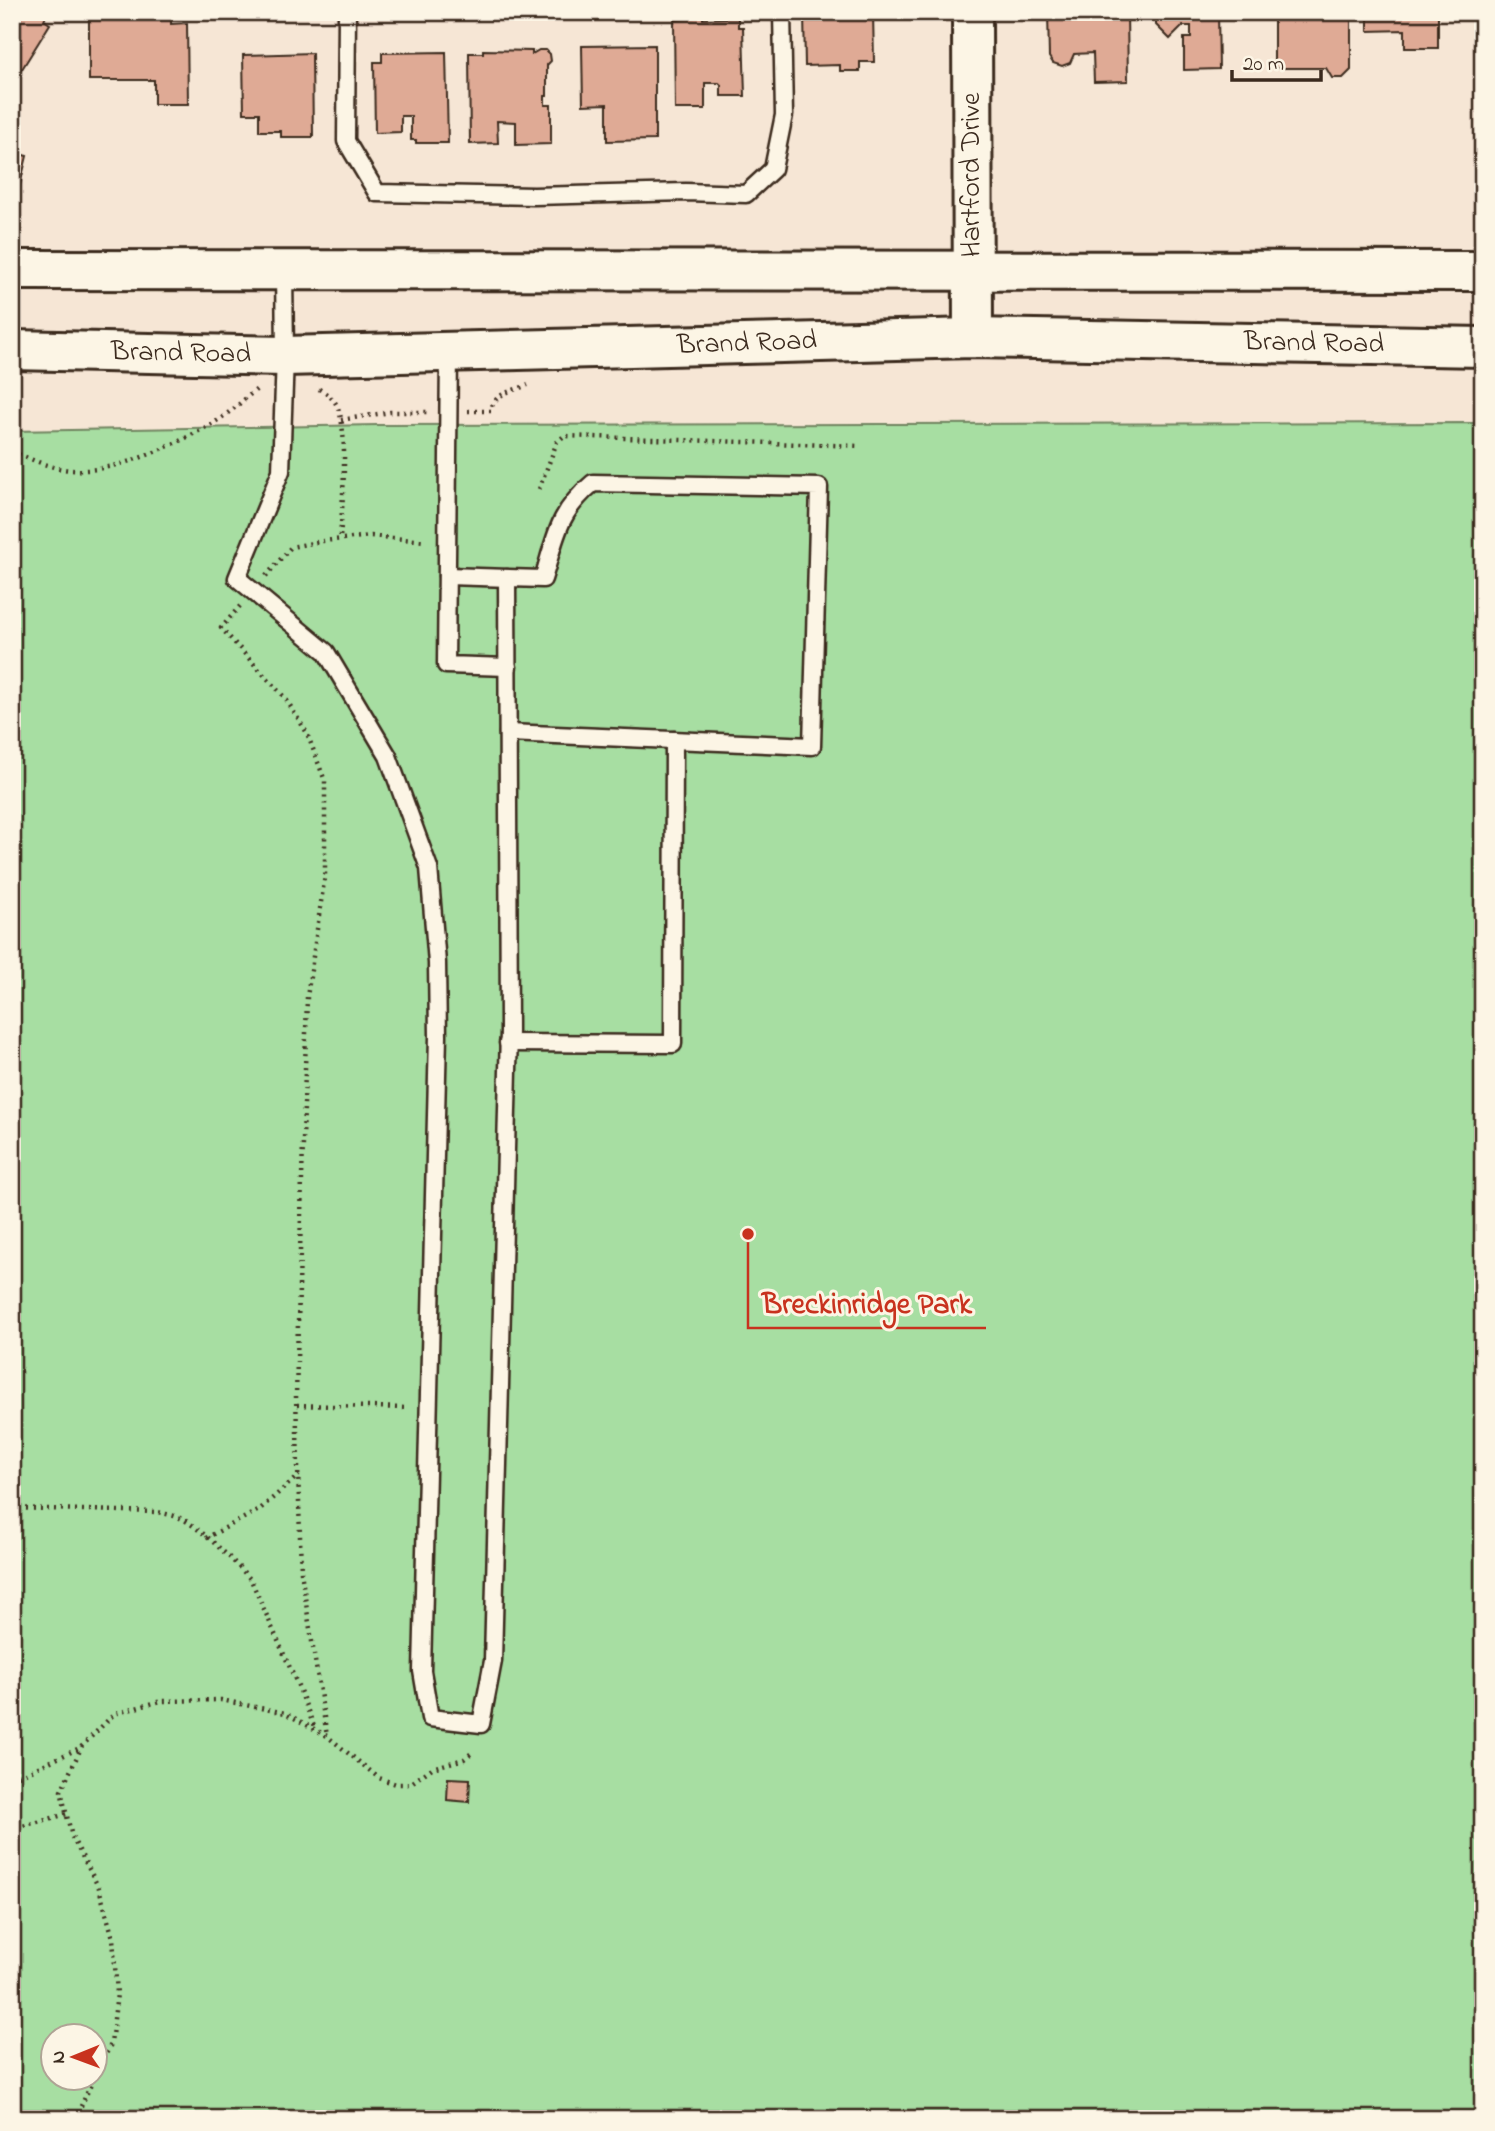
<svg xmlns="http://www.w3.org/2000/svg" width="1495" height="2131" viewBox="0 0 1495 2131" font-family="'Indie Flower',sans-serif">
<rect width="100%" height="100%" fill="#f6e6d5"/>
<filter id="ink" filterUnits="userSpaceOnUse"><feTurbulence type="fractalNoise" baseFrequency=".0143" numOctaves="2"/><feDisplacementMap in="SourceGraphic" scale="14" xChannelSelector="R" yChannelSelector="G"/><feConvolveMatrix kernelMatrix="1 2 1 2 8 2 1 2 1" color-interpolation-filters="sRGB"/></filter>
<g filter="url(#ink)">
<path fill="#a7dea2" stroke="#718460" stroke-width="2" fill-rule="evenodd" d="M1483,423V2119H12V431L378,425ZM52,2036H94V2078H52Z"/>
<g fill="#dfaa95" stroke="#3b2a1e" stroke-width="2">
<polygon points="12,12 48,12 44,20 50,24 22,69 12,63"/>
<polygon points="89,12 171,12 171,24 187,23 188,104 154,104 154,80 89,80"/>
<polygon points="804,12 873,12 874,62 860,62 860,71 840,71 840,65 805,66"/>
<polygon points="1048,12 1127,12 1128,81 1094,82 1093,53 1074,54 1070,63 1062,66 1053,63 1049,57"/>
<polygon points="1156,12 1218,12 1219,69 1184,70 1184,38 1191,38 1191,26 1183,26 1170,39 1156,25"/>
<polygon points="1274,12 1351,12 1351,70 1343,78 1332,78 1326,68 1274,68"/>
<polygon points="1368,12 1438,12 1438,48 1405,48 1405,30 1368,31"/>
<polygon points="1477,12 1483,12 1483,79 1478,79"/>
<polygon points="703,16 703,19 738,18 738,27 743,27 745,96 721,96 721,85 719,83 705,83 705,109 675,109 674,20"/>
<polygon points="655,45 655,140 607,141 607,104 583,105 582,46"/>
<polygon points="483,50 532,51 532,54 539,50 546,50 550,54 551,61 547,65 547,96 545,96 545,105 551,105 551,144 516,145 516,122 497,121 498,143 470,144 469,53 483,53"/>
<polygon points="446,52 448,143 416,143 416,140 411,140 411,116 401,116 401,132 375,133 374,62 382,62 382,53"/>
<polygon points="312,53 313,137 281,137 281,131 259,131 259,113 244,113 243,55"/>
<polygon points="12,152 27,156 18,193 12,191"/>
<polygon points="448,1778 470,1779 469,1802 447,1800"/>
</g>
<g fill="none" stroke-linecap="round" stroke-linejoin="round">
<defs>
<g id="service">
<polyline points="347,12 346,141 377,193 534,196 686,192 746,194 773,169 784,115 782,12"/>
<polyline points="284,270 285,356 281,471 237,578 326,652 388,756 429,868 437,963 438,1036 422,1671 430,1718 481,1724 493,1661 509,1031 507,578"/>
<polyline points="449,351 446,665 508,667"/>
<path d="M447,576L543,579C556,537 557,513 593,483L819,487L812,746L508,733"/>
<polyline points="508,1043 673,1044 674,740"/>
</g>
<polyline id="tertiary" points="972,12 973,338"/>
<g id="secondary">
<polyline points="12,270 1483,271"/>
<polyline points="12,350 285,356 973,338 1483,347"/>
</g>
</defs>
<use href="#service" stroke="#3b2a1e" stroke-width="21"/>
<use href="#tertiary" stroke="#3b2a1e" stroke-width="44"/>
<use href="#secondary" stroke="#3b2a1e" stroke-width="44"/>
<g stroke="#3b2a1e" stroke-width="4.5" stroke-dasharray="2 5" stroke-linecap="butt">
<path d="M319,389C327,394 334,398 338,408C349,435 342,508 340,539"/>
<path d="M468,411H491C493,393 513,391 528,385"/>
<polyline points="341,420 390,412 428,412"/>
<path d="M12,452C29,458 45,466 63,469C110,477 175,445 215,422C230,413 243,400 257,389"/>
<polyline points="539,489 557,442 564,436 860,446"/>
<polyline points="266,576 291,547 323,541 371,536 425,541"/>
<polyline points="240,606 221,628 286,699 307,733 325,781 325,875 307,997 296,1396 301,1572 327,1736"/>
<polyline points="297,1405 408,1408"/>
<path d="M12,1508L158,1512C165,1514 173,1515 180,1518C199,1526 236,1563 251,1580L299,1688L315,1729"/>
<polyline points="206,1538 259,1510 299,1475"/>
<polyline points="12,1779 82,1747"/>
<polyline points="12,1833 19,1827 67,1814"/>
<polyline points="94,2078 111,2044 117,1994 113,1938 99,1888 72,1837 61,1791 82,1746 114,1714 161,1701 221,1700 285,1713 327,1736 379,1778 396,1784 410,1784 432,1768 464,1759 473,1752"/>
<polyline points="12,2118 13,2119"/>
<polyline points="75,2119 94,2078"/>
</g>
<use href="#service" stroke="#fcf5e5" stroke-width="16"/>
<use href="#tertiary" stroke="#fcf5e5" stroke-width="38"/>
<use href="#secondary" stroke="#fcf5e5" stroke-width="38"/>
</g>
</g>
<g text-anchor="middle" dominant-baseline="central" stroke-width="6" stroke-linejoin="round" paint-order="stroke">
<g font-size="28" fill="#3b2a1e" stroke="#fcf5e5">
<text transform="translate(972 175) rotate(-90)">Hartford Drive</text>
<text transform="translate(747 344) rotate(-2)">Brand Road</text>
<text transform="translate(1314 344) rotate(1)">Brand Road</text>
<text transform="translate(181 354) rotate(1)">Brand Road</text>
</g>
</g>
<path fill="none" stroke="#c8321e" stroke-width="2.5" d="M748 1234L748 1328H986"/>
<circle fill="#c8321e" stroke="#fcf5e5" stroke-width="2.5" cx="748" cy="1234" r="7"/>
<g font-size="30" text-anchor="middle" font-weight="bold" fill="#c8321e" stroke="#fcf5e5" stroke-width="6" stroke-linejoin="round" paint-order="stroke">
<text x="867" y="1313">Breckinridge Park</text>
</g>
<rect width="1495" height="2131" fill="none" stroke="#fcf5e5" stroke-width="42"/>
<rect x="21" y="21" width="1453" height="2089" fill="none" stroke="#3b2a1e" stroke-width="2.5" filter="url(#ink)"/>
<g transform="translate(74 2057) rotate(269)"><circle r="33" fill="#fcf5e5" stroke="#afa495" stroke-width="2"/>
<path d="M0-5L12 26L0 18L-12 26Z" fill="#c8321e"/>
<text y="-10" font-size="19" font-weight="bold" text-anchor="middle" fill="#3b2a1e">N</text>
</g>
<path d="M1232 70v10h89v-10" fill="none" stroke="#3b2a1e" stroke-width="3.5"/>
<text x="1243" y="70" font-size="21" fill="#3b2a1e" stroke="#fcf5e5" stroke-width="5" paint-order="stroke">20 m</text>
</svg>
